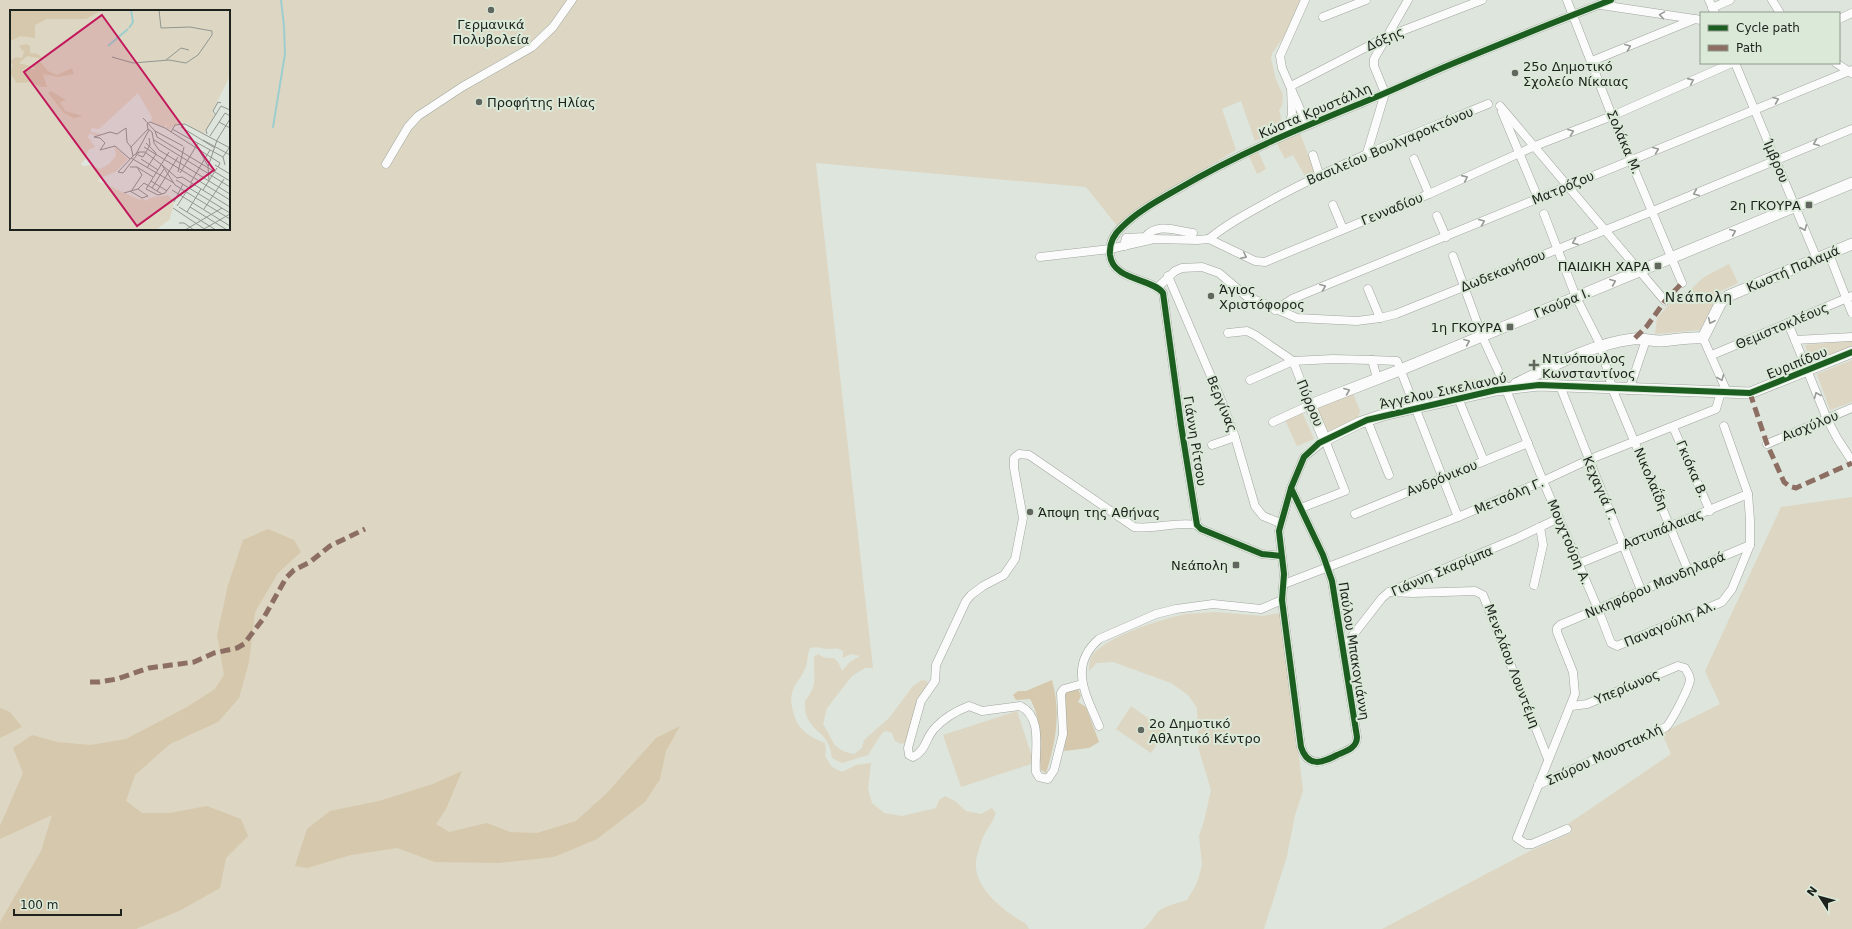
<svg xmlns="http://www.w3.org/2000/svg" width="1852" height="929" viewBox="0 0 1852 929" font-family="'DejaVu Sans',sans-serif">
<rect width="100%" height="100%" fill="#dee5dc"/>
<g fill="#ddd6c2" fill-rule="evenodd">
<path d="M0,0H1303L1295,22L1272,53L1271,59L1276,80L1283,95L1282,105L1279,111C1287,130 1269,135 1255,141L1241,101L1222,109L1236,150L1151,201L1118,227L1086,187L816,163L873,668H865L852,676L827,708L823,724C834,741 832,750 854,754L862,748L864,740L889,718L913,686L922,680L927,681L928,684L910,741L901,744L895,741L892,733L886,731L882,733L868,755L842,763L832,758C829,732 815,735 807,717C805,712 805,706 805,701C819,683 813,677 814,657L818,654C831,664 834,649 842,671L850,662L860,656L851,654L843,658V651C837,647 834,649 827,649C820,648 818,646 810,648C807,655 808,662 805,669C801,678 794,684 792,693C789,702 795,722 801,728C807,735 817,740 825,743L826,750L825,756L832,767L842,772L856,765L871,763L868,789L872,803L884,813L902,816L936,808L939,800L945,796L955,801L966,811L981,814L992,808L996,813C993,822 988,827 984,835C981,841 979,849 977,856C969,886 1004,911 1026,924L1029,929H0ZM11,11H229V229H11Z"/>
<polygon points="1296,106 1302,125 1293,128"/>
<polygon points="1299,131 1315,172 1305,176 1293,155 1285,159 1276,142"/>
<polygon points="1258,151 1266,169 1257,174 1249,156"/>
<polygon points="1729,264 1738,283 1721,291 1700,330 1655,334 1657,318 1671,302 1690,290 1704,277"/>
<polygon points="1852,341 1852,347 1812,364 1805,345"/>
<polygon points="1852,360 1852,402 1830,410 1817,374"/>
<polygon points="1493,378 1491,386 1468,391 1468,380"/>
<polygon points="1352,391 1360,411 1358,418 1322,434 1313,407"/>
<polygon points="1302,412 1314,439 1297,446 1285,420"/>
<polygon points="1852,497 1852,929 1382,929 1530,851 1571,833 1568,824 1671,754 1662,733 1720,704 1705,671 1781,507"/>
<path d="M1215,612L1263,616L1279,613L1282,617L1303,791L1295,815L1287,856L1264,929H1143C1151,924 1153,916 1160,910C1168,905 1178,903 1187,900L1197,883L1202,865L1199,836L1204,821L1211,790L1199,750L1197,708L1188,695L1171,683L1113,662L1097,663L1089,671C1089,667 1089,662 1091,658C1099,639 1166,617 1187,614C1197,613 1206,613 1215,612Z"/>
<polygon points="1131,706 1166,731 1151,753 1116,729"/>
<polygon points="1017,711 1034,763 961,787 943,735"/>
</g>
<g fill="#d6c8ac">
<polygon points="268,529 294,540 301,552 278,573 255,612 249,662 239,698 218,722 170,744 135,775 126,801 142,813 170,813 207,806 241,819 248,836 226,858 220,888 181,910 136,929 0,929 0,922 41,851 52,815 0,839 0,826 23,773 13,748 32,735 57,742 91,745 126,739 187,707 215,689 224,675 217,635 228,585 243,540"/>
<path d="M1052,680C1061,712 1056,742 1046,773L1041,770C1038,745 1043,721 1030,699L1016,700L1013,695L1018,691H1026Z"/>
<polygon points="1078,689 1081,696 1078,702 1086,707 1099,742 1089,748 1064,751 1066,730 1063,693"/>
<polygon points="0,708 10,712 22,727 0,738"/>
<polygon points="680,726 666,751 660,779 645,802 597,839 554,857 499,863 435,862 397,848 351,855 307,868 295,866 307,829 330,811 379,801 433,784 462,771 446,809 436,824 449,832 487,823 510,832 537,833 576,821 606,794 656,738"/>
</g>
<g fill="none" stroke-linecap="round" stroke-linejoin="round">
<polyline stroke="#9dcecf" stroke-width="2" points="273,127 285,54 284,26 281,0"/>
<defs>
<g id="street">
<polyline points="1305,0 1280,56 1282,68 1307,125"/>
<polyline points="1567,0 1612,116 1682,283"/>
<polyline points="1709,0 1715,13"/>
<polyline points="1772,0 1780,13"/>
<polyline points="1601,5 1701,20"/>
<polyline points="1712,8 1730,0"/>
<polyline points="1323,17 1366,0"/>
<polyline points="1839,19 1852,13"/>
<polyline points="1592,61 1695,19"/>
<polyline points="1735,63 1817,259"/>
<polyline points="1836,63 1851,73"/>
<polyline points="1500,106 1665,301"/>
<polyline points="1502,112 1538,198"/>
<polyline points="1285,135 1292,115 1291,86 1386,37 1482,0"/>
<polyline points="1367,153 1385,93 1374,66 1374,59 1408,0"/>
<polyline points="1313,155 1319,174"/>
<polyline points="1414,159 1429,194"/>
<polyline points="386,164 408,127 418,116 462,87 532,47 553,27 572,0"/>
<polyline points="1333,205 1343,229"/>
<polyline points="1544,214 1576,297 1601,346 1612,388 1688,570"/>
<polyline points="1437,216 1446,237"/>
<path d="M1209,239C1229,222 1254,210 1277,197C1345,161 1417,133 1488,104"/>
<path d="M1124,246L1126,238L1145,237C1158,222 1176,231 1193,233"/>
<polyline points="1829,254 1852,313"/>
<polyline points="1453,256 1482,336 1501,377 1543,481 1598,609 1611,643 1617,646 1722,602 1732,589 1750,545 1750,520 1748,494 1724,426"/>
<polyline points="1040,257 1110,249 1154,239 1197,240 1209,239 1255,261 1265,262 1429,194 1535,146 1612,116 1732,63"/>
<polyline points="1168,276 1222,402 1235,437 1255,506 1263,516 1280,523"/>
<polyline points="1157,288 1175,271 1182,268 1202,267 1219,273 1246,296 1297,318 1357,321 1380,318 1396,314 1653,211 1852,129"/>
<polyline points="1368,289 1380,318"/>
<polyline points="1275,310 1292,299 1852,70"/>
<polyline points="1788,323 1827,419 1837,438 1852,461"/>
<polyline points="1228,333 1247,331 1255,335 1293,361 1310,405 1273,422"/>
<polyline points="1703,338 1727,392"/>
<polyline points="1795,340 1852,337"/>
<polyline points="1712,355 1852,296"/>
<polyline points="1372,360 1397,361 1458,517"/>
<polyline points="1250,380 1293,361 1333,359 1372,360 1377,378"/>
<polyline points="1560,386 1641,590"/>
<polyline points="1629,390 1646,340"/>
<polyline points="1458,398 1484,461"/>
<polyline points="1367,420 1389,475"/>
<polyline points="1673,427 1710,511"/>
<polyline points="1767,444 1852,408"/>
<polyline points="1212,445 1235,437"/>
<path d="M1291,488L1323,555L1332,581L1357,737C1357,748 1346,751 1337,755C1322,763 1308,768 1301,747L1282,600L1284,574L1279,531L1291,488L1304,457L1325,440L1345,491L1301,508"/>
<polyline points="1355,514 1528,443"/>
<path d="M1281,556L1262,554L1201,529L1197,525L1181,425L1163,293C1152,278 1113,281 1110,255C1109,244 1114,234 1122,227C1138,211 1159,200 1178,189C1237,154 1301,128 1364,102C1396,89 1427,74 1459,61C1509,40 1560,20 1611,0"/>
<polyline points="1578,564 1748,494"/>
<polyline points="1284,584 1458,517 1543,481 1588,460 1716,409 1721,392"/>
<polyline points="1534,585 1543,545 1540,527"/>
<polyline points="1389,592 1413,593 1475,591 1483,595 1548,759"/>
<polyline points="1343,648 1382,598 1389,592 1515,539 1559,518"/>
<path d="M1082,684L1064,689L1061,693L1063,734L1054,770L1048,779L1039,777L1036,772C1034,752 1044,717 1020,706L982,711L969,706C956,711 944,718 935,728C925,738 927,750 913,757L909,755L908,748L911,737L921,701L935,681L936,665L966,601L971,595L983,586L1004,575L1015,559L1023,518L1014,468V458L1019,454L1029,455L1134,527C1155,530 1175,521 1197,525"/>
<path d="M1099,726C1086,695 1068,666 1099,639L1156,614L1176,609L1213,604L1261,609L1282,600"/>
<path d="M1538,785L1666,727C1672,721 1689,688 1690,680C1690,675 1687,672 1685,668L1678,666L1587,704L1572,706"/>
<polyline points="1567,829 1532,844 1526,844 1517,838 1575,694 1573,672 1557,632 1557,628 1560,625 1750,545"/>
</g>
<g id="secondary">
<polyline points="1852,183 1400,370 1310,405 1325,440 1359,423 1383,415 1496,390 1539,385 1750,393 1852,352"/>
<path d="M1516,384C1553,366 1591,344 1633,339C1642,338 1651,341 1661,341C1675,340 1689,337 1703,338L1721,302L1728,296L1852,244"/>
</g>
</defs>
<use href="#street" stroke="#a0a69f" stroke-width="9"/>
<use href="#secondary" stroke="#a0a69f" stroke-width="12"/>
<use href="#street" stroke="#fafbfa" stroke-width="8"/>
<use href="#secondary" stroke="#fafbfa" stroke-width="11"/>
<g stroke="#8d6e63" stroke-width="5" stroke-dasharray="10 5" stroke-linecap="butt">
<polyline points="1635,338 1647,326 1665,301 1682,283"/>
<polyline points="1750,393 1767,444 1784,482 1789,486 1796,488 1852,463"/>
<polyline points="90,682 99,682 117,679 149,668 194,662 214,653 237,648 244,644 263,619 286,578 294,570 310,562 330,546 365,529"/>
</g>
<defs>
<g id="cycleway">
<path d="M1291,488L1323,555L1332,581L1357,737C1357,748 1346,751 1337,755C1322,763 1308,768 1301,747L1282,600L1284,574L1279,531L1291,488L1304,457L1319,443L1367,420L1496,390L1539,385L1750,393L1852,352"/>
<path d="M1281,556L1262,554L1201,529L1197,525L1181,425L1163,293C1152,278 1113,281 1110,255C1109,244 1114,234 1122,227C1138,211 1159,200 1178,189C1237,154 1301,128 1364,102C1396,89 1427,74 1459,61C1509,40 1560,20 1611,0"/>
</g>
</defs>
<use href="#cycleway" stroke="#dbe9d8" stroke-width="8"/>
<use href="#cycleway" stroke="#1b5e20" stroke-width="6"/>
</g>
<defs><path id="oneway-chevron" d="M-2-3.5L2.5 0L-2 3.5" fill="none" stroke-width="1.6" stroke-linecap="round" stroke-linejoin="round"/></defs>
<g stroke="#979996">
<use href="#oneway-chevron" transform="translate(1662 15) rotate(-171)"/>
<use href="#oneway-chevron" transform="translate(1628 47) rotate(-22)"/>
<use href="#oneway-chevron" transform="translate(1691 81) rotate(-24)"/>
<use href="#oneway-chevron" transform="translate(1776 100) rotate(-22)"/>
<use href="#oneway-chevron" transform="translate(1571 132) rotate(-21)"/>
<use href="#oneway-chevron" transform="translate(1816 143) rotate(158)"/>
<use href="#oneway-chevron" transform="translate(1656 150) rotate(-22)"/>
<use href="#oneway-chevron" transform="translate(1465 178) rotate(-24)"/>
<use href="#oneway-chevron" transform="translate(1696 193) rotate(157)"/>
<use href="#oneway-chevron" transform="translate(1482 222) rotate(-23)"/>
<use href="#oneway-chevron" transform="translate(1804 228) rotate(67)"/>
<use href="#oneway-chevron" transform="translate(1733 232) rotate(-23)"/>
<use href="#oneway-chevron" transform="translate(1575 242) rotate(159)"/>
<use href="#oneway-chevron" transform="translate(1244 256) rotate(26)"/>
<use href="#oneway-chevron" transform="translate(1613 282) rotate(-23)"/>
<use href="#oneway-chevron" transform="translate(1323 287) rotate(-22)"/>
<use href="#oneway-chevron" transform="translate(1711 321) rotate(115)"/>
<use href="#oneway-chevron" transform="translate(1467 342) rotate(-23)"/>
<use href="#oneway-chevron" transform="translate(1721 378) rotate(68)"/>
<use href="#oneway-chevron" transform="translate(1347 391) rotate(-22)"/>
<use href="#oneway-chevron" transform="translate(1817 395) rotate(-112)"/>
</g>
<g fill="#61665f" stroke="#dbe9d8" stroke-width="1.5">
<circle cx="491" cy="10" r="4"/>
<circle cx="1515" cy="73" r="4"/>
<circle cx="479" cy="102" r="4"/>
<rect x="1805" y="201" width="8" height="8" rx="2"/>
<rect x="1654" y="262" width="8" height="8" rx="2"/>
<circle cx="1211" cy="296" r="4"/>
<rect x="1506" y="323" width="8" height="8" rx="2"/>
<path d="M1532 359h4v4h4v4h-4v4h-4v-4h-4v-4h4z"/>
<circle cx="1030" cy="512" r="4"/>
<rect x="1232" y="561" width="8" height="8" rx="2"/>
<circle cx="1141" cy="730" r="4"/>
</g>
<g text-anchor="middle" dominant-baseline="central" stroke-width="4" stroke-linejoin="round" paint-order="stroke">
<g font-size="13" fill="#1d221c" stroke="#dbe9d8" text-anchor="start">
<text x="491" y="24" text-anchor="middle">Γερμανικά<tspan x="491" dy="15">Πολυβολεία</tspan></text>
<text x="1523" y="66">25o Δημοτικό<tspan x="1523" dy="15">Σχολείο Νίκαιας</tspan></text>
<text x="487" y="102">Προφήτης Ηλίας</text>
<text x="1801" y="205" text-anchor="end">2η ΓΚΟΥΡΑ</text>
<text x="1650" y="266" text-anchor="end">ΠΑΙΔΙΚΗ ΧΑΡΑ</text>
<text x="1219" y="289">Άγιος<tspan x="1219" dy="15">Χριστόφορος</tspan></text>
<text x="1502" y="327" text-anchor="end">1η ΓΚΟΥΡΑ</text>
<text x="1542" y="358">Ντινόπουλος<tspan x="1542" dy="15">Κωνσταντίνος</tspan></text>
<text x="1038" y="512">Άποψη της Αθήνας</text>
<text x="1228" y="565" text-anchor="end">Νεάπολη</text>
<text x="1149" y="723">2o Δημοτικό<tspan x="1149" dy="15">Αθλητικό Κέντρο</tspan></text>
</g>
<g font-size="13" fill="#1d221c" stroke="#dbe9d8">
<text transform="translate(1385 39) rotate(-24)">Δόξης</text>
<text transform="translate(1315 111) rotate(-23)">Κώστα Κρυστάλλη</text>
<text transform="translate(1624 142) rotate(67)">Σολάκα Μ.</text>
<text transform="translate(1390 146) rotate(-23)">Βασιλείου Βουλγαροκτόνου</text>
<text transform="translate(1776 161) rotate(67)">Ίμβρου</text>
<text transform="translate(1563 188) rotate(-23)">Ματρόζου</text>
<text transform="translate(1392 209) rotate(-22)">Γενναδίου</text>
<text transform="translate(1793 269) rotate(-23)">Κωστή Παλαμά</text>
<text transform="translate(1503 271) rotate(-22)">Δωδεκανήσου</text>
<text transform="translate(1562 303) rotate(-22)">Γκούρα Ι.</text>
<text transform="translate(1782 326) rotate(-23)">Θεμιστοκλέους</text>
<text transform="translate(1797 363) rotate(-22)">Ευριπίδου</text>
<text transform="translate(1443 391) rotate(-12)">Άγγελου Σικελιανού</text>
<text transform="translate(1310 403) rotate(68)">Πύρρου</text>
<text transform="translate(1222 404) rotate(68)">Βεργίνας</text>
<text transform="translate(1810 426) rotate(-22)">Αισχύλου</text>
<text transform="translate(1195 441) rotate(81)">Γιάννη Ρίτσου</text>
<text transform="translate(1692 469) rotate(67)">Γκιόκα Β.</text>
<text transform="translate(1442 478) rotate(-22)">Ανδρόνικου</text>
<text transform="translate(1651 479) rotate(67)">Νικολαΐδη</text>
<text transform="translate(1600 488) rotate(67)">Κεχαγιά Γ.</text>
<text transform="translate(1509 496) rotate(-23)">Μετσόλη Γ.</text>
<text transform="translate(1663 529) rotate(-22)">Αστυπάλαιας</text>
<text transform="translate(1569 542) rotate(67)">Μουχτούρη Α.</text>
<text transform="translate(1442 571) rotate(-23)">Γιάννη Σκαρίμπα</text>
<text transform="translate(1655 585) rotate(-23)">Νικηφόρου Μανδηλαρά</text>
<text transform="translate(1670 624) rotate(-23)">Παναγούλη Αλ.</text>
<text transform="translate(1354 651) rotate(81)">Παύλου Μπακογιάννη</text>
<text transform="translate(1512 666) rotate(69)">Μενελάου Λουντέμη</text>
<text transform="translate(1627 687) rotate(-23)">Υπερίωνος</text>
<text transform="translate(1604 755) rotate(-25)">Σπύρου Μουστακλή</text>
</g>
<g font-size="14" letter-spacing="1" fill="#1d221c" stroke="#dbe9d8">
<text x="1699" y="297">Νεάπολη</text>
</g>
</g>
<g transform="translate(10 10)">
<rect width="220" height="220" fill="#dee5dc"/>
<path d="M0,0H220V66L202,102L205,105L195,121L196,124L184,119L185,117L183,118L177,113L165,115L159,120L156,118L157,114L154,117L141,112L142,107L128,83L89,119L81,118V122L91,124L85,126L80,123L78,127L85,137L78,140L76,148L71,154L73,156L80,155L90,159L99,154L106,146L104,136L118,149L105,162L90,168L88,171L130,190L131,188L137,191L139,188L158,185L164,191L160,209L146,220H0Z" fill="#ddd6c2"/>
<path d="M0,0H92L76,9H37L25,15V28L11,26L0,31ZM16,34L20,36V43L28,44L33,49L17,46L9,53L20,56L12,60L26,59L21,56L30,52L38,61L47,65L62,58L64,64L48,67L33,64L37,77H31L21,72L7,73L0,63L3,55L0,51L6,47L12,48L14,42L9,36ZM41,81L56,90L50,92L55,101L73,106L64,108L54,103L38,83Z" fill="#d6c8ac"/>
<path fill="none" stroke="#9dcecf" stroke-width="2" d="M119,18L123,12L121,0M98,36L118,19"/>
<path fill="none" stroke="#91978f" stroke-width="1" d="M102,47L123,53L159,50L176,53L188,45L202,25V21L180,17L151,18L149,0M156,50L171,38L179,40M206,105L203,101L208,92L211,93M133,108L145,121L147,127L220,171M209,112L220,118M171,117L205,138M138,119L142,122L144,133L149,140L220,184M138,119L137,114L140,112L155,118L210,153L208,157M162,119L213,147M145,121L173,136M161,122L165,115L175,114L220,138M197,124L196,120L211,96L220,100M200,126L215,103L220,106M144,130L220,177M193,130L220,145M136,133L145,142M134,137L220,190M189,140L198,156M129,142L113,163L108,162L124,145L126,144L129,142H135L152,155L165,175L220,209M159,142L136,179L148,185L155,183L161,175M126,144L139,120M128,145L133,147L140,135L139,128M123,146L121,137L138,119M121,148L164,173M120,149L105,136L90,140L95,133L90,128L84,127L100,122L107,124L116,118L117,132L121,137M131,149L148,160M152,155L167,168L172,167L220,197M205,155L220,164M215,155L213,147L219,138M120,157H127L143,167M137,158L146,144L145,142M168,162L174,137M170,163L188,133M166,170L220,203M199,170L198,157L207,130L220,109M141,171L157,181M181,172L200,140M142,178L154,159M128,179L134,173L152,184M128,179L138,186M122,180L132,165L127,157M162,180L220,216M193,180L207,158M120,181L132,188L138,186M147,181L168,147M114,183L128,179M164,192L173,174M167,196L182,173M169,197L206,220M180,197L217,220M163,198L196,220M194,199L214,169M177,202L191,179M169,213H174L184,220M194,219L220,204M175,220L212,198"/>
<path fill="#c2185b" fill-opacity="0.15" stroke="#c2185b" stroke-width="2" d="M92,5L204,160L127,216L14,62Z"/>
<rect width="220" height="220" fill="none" stroke="#1d221c" stroke-width="2"/>
</g>
<rect x="1700" y="12" width="140" height="52" fill="#dbe9d8" stroke="#8f998d"/>
<rect x="1708" y="25" width="20" height="6" fill="#1b5e20" stroke="#8f998d"/>
<text x="1736" y="32" font-size="12" fill="#1d221c">Cycle path</text>
<rect x="1708" y="45" width="20" height="6" fill="#8d6e63" stroke="#8f998d"/>
<text x="1736" y="52" font-size="12" fill="#1d221c">Path</text>
<g transform="translate(1820 897) rotate(306)" stroke="#dbe9d8" stroke-width="3" paint-order="stroke">
<path d="M0-3L7 15L0 10L-7 15Z" fill="#1d221c"/>
<text y="-6" font-size="11" font-weight="bold" text-anchor="middle" fill="#1d221c">N</text>
</g>
<path d="M14 909v6h107v-6" fill="none" stroke="#1d221c" stroke-width="2"/>
<text x="20" y="909" font-size="12" fill="#1d221c" stroke="#dbe9d8" stroke-width="3" paint-order="stroke">100 m</text>
</svg>
